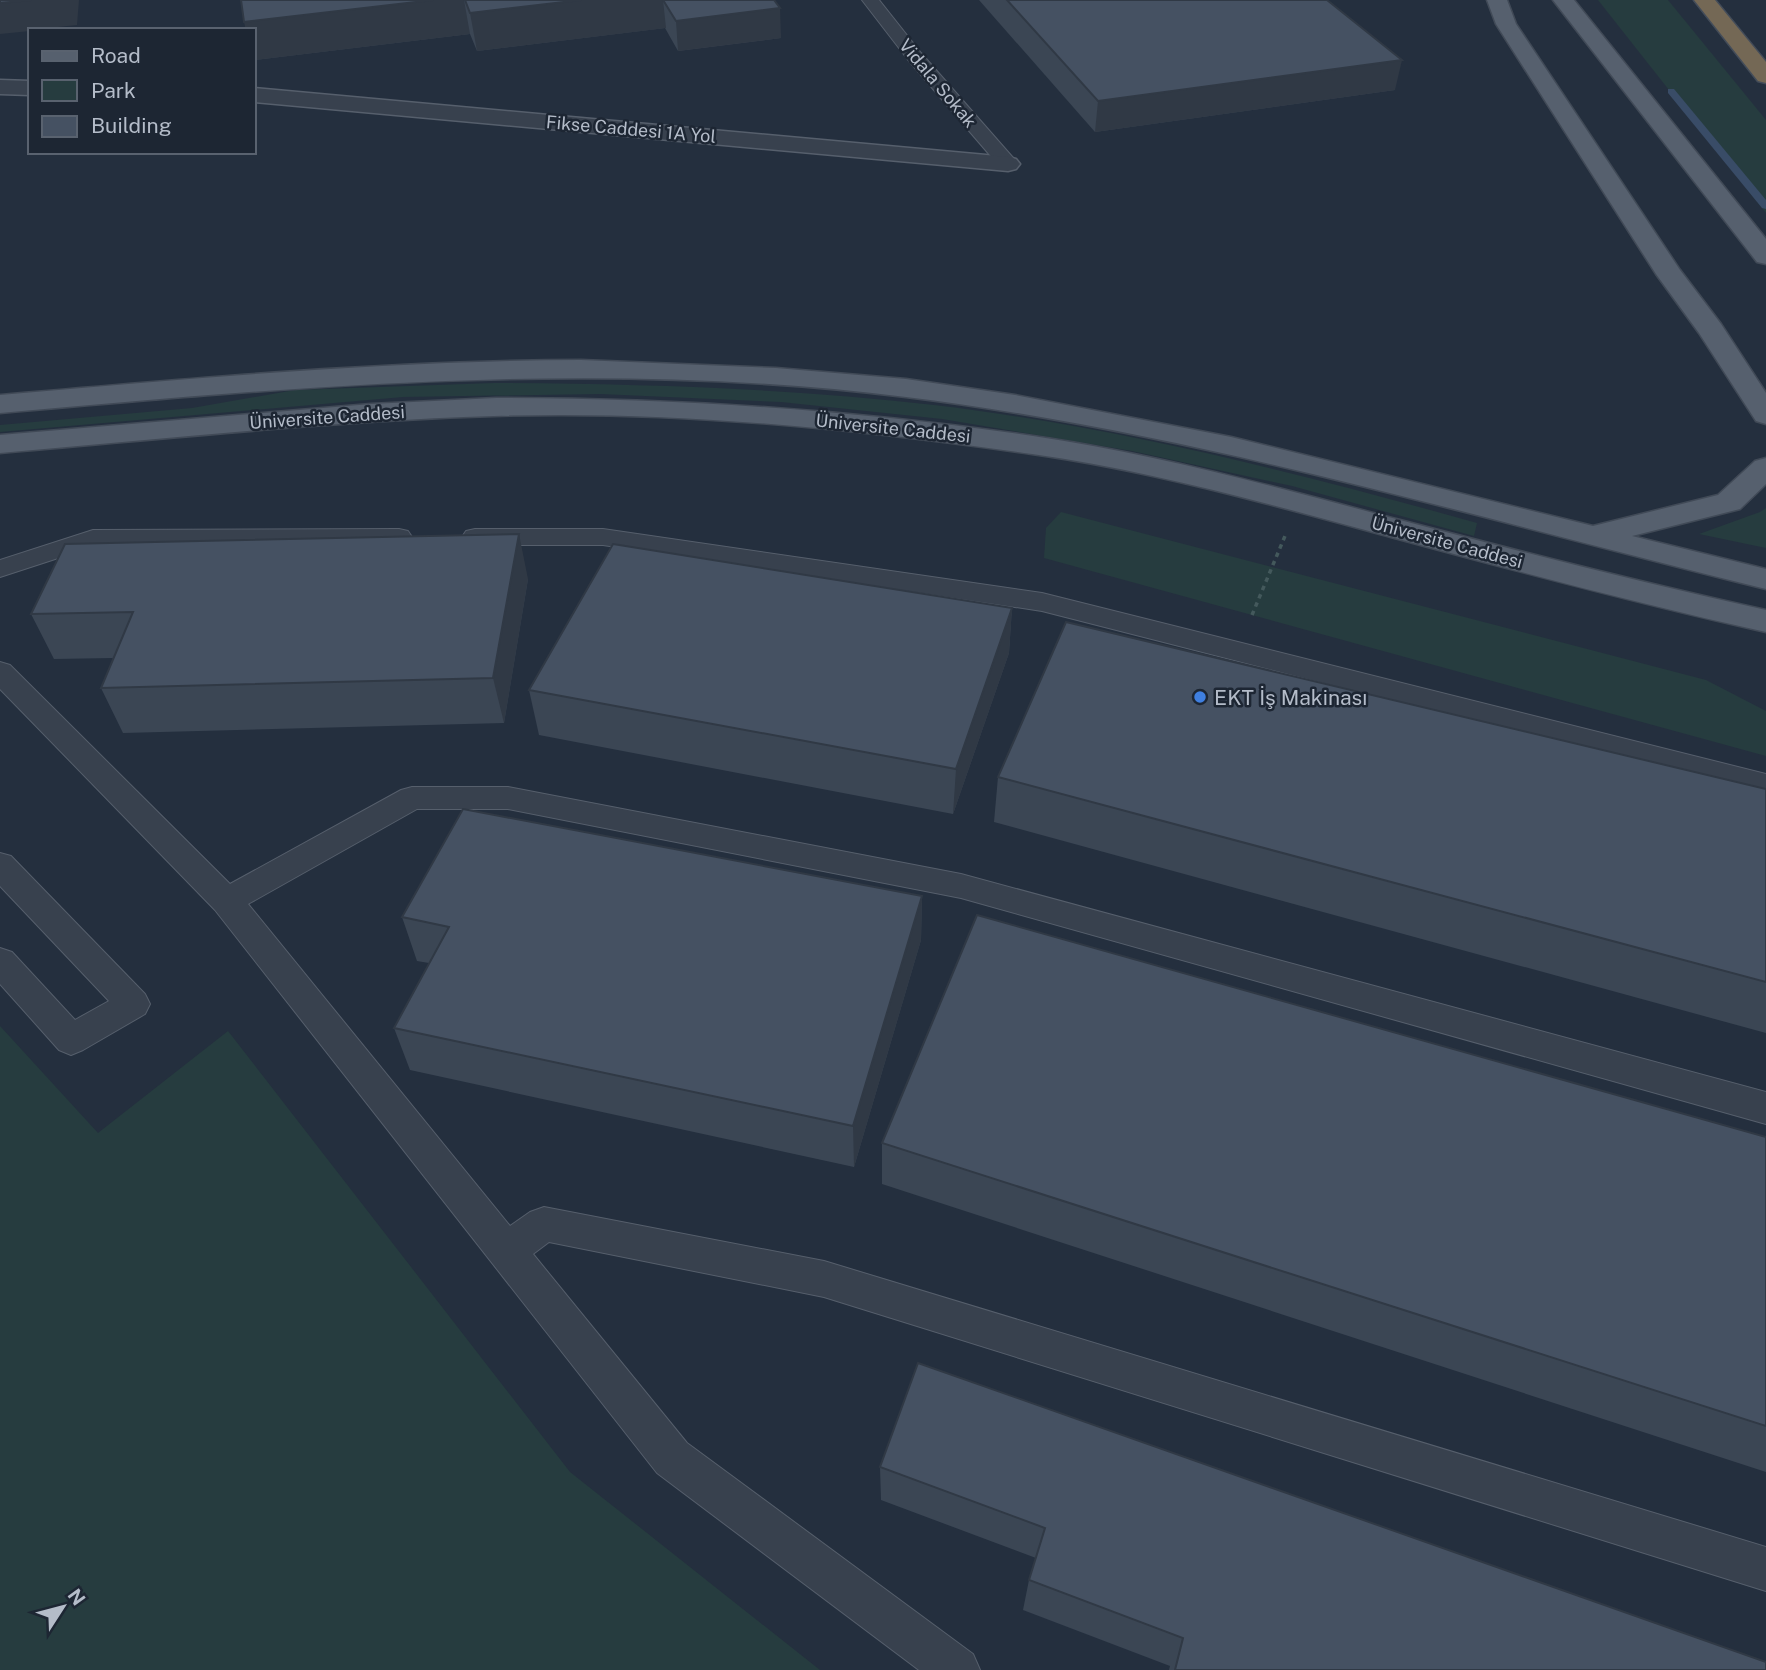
<svg xmlns="http://www.w3.org/2000/svg" width="1766" height="1670" viewBox="0 0 1766 1670" font-family="'Public Sans',sans-serif">
<rect width="100%" height="100%" fill="#242f3e"/>
<g fill="#263c3f">
<polygon points="1598,0 1668,0 1766,120 1766,213"/>
<path d="M494,383C641,384 787,388 934,405C1118,427 1299,473 1477,523L1474,536L1292,486L1132,451L942,419L781,402L600,394L403,397L0,432V425L192,408L295,390Z"/>
<polygon points="1766,508 1766,548 1699,534 1760,512"/>
<polygon points="1061,512 1706,680 1766,711 1766,756 1044,558 1046,528"/>
<polygon points="0,1026 98,1133 228,1031 570,1472 820,1670 0,1670"/>
</g>
<g fill="none" stroke-linecap="round" stroke-linejoin="round">
<polygon fill="#394c67" fill-rule="evenodd" points="1668,89 1674,89 1766,200 1766,209 1762,208 1668,93"/>
<defs>
<g id="lane">
<polygon points="862,0 879,0 921,53 1015,160 1018,164 1015,168 1001,168 909,61"/>
<polygon points="399,529 408,531 412,537 408,543 399,545 95,546 0,577 0,560 93,530"/>
<polygon points="475,529 603,529 1042,593 1766,774 1766,796 1042,611 603,545 475,545 466,543 462,537 466,531"/>
<polygon points="0,662 10,665 230,884 401,790 412,787 508,787 961,874 1766,1092 1766,1124 961,898 508,809 417,809 248,904 510,1226 530,1212 544,1207 824,1261 1766,1547 1766,1591 824,1297 549,1242 533,1254 687,1443 973,1654 980,1670 919,1670 657,1473 215,910 0,689"/>
<polygon points="0,853 11,856 145,994 150,1004 145,1014 83,1050 71,1055 59,1050 0,984 0,948 12,952 75,1020 109,1001 0,886"/>
</g>
<g id="street">
<polygon points="0,80 30,81 30,95 0,94"/>
<polygon points="254,88 1008,157 1016,159 1020,164 1016,169 1008,171 254,102"/>
</g>
<g id="primary">
<polygon points="1487,0 1507,0 1516,24 1680,270 1721,324 1766,393 1766,424 1756,421 1699,333 1656,274 1496,24"/>
<polygon points="1553,0 1574,0 1766,239 1766,264 1757,262"/>
<path d="M581,360L776,368L906,379L1015,395L1231,437L1593,526L1718,495L1755,461L1766,458V484L1740,509L1632,536L1766,569V589C1481,519 1198,433 906,397C604,359 302,386 0,413V395C194,378 386,361 581,360Z"/>
<path d="M496,398C676,398 855,410 1033,436C1157,454 1279,488 1400,520C1522,552 1643,583 1766,610V632C1640,604 1516,571 1391,537C1273,505 1153,471 1032,454C857,429 670,410 494,416C329,421 164,439 0,453V435L371,404Z"/>
</g>
<polygon id="highway" points="1694,0 1715,0 1766,62 1766,83 1758,81"/>
</defs>
<use href="#lane" stroke="#565f6c" stroke-width="2"/>
<use href="#street" stroke="#565f6c" stroke-width="3"/>
<use href="#primary" stroke="#414a57" stroke-width="3"/>
<use href="#highway" stroke="#434c59" stroke-width="3"/>
<polyline stroke="#44595c" stroke-width="3.5" stroke-dasharray="4.5 4.5" stroke-linecap="butt" points="1252,615 1285,536"/>
<use href="#lane" fill="#38414e" fill-rule="evenodd"/>
<use href="#street" fill="#38414e" fill-rule="evenodd"/>
<use href="#primary" fill="#56606e" fill-rule="evenodd"/>
<use href="#highway" fill="#746855" fill-rule="evenodd"/>
</g>
<g fill="#3b4654">
<polygon points="241,0 774,0 781,38 678,51 665,28 477,51 470,34 255,60 254,56 254,30 246,30"/>
<polygon points="979,0 1327,0 1395,90 1095,132"/>
<polygon points="528,579 504,723 123,733 101,688 113,658 54,659 31,614"/>
<polygon points="1012,608 1009,653 953,814 539,735 529,690"/>
<polygon points="998,777 1766,789 1766,1033 994,822"/>
<polygon points="922,896 921,940 854,1167 410,1070 394,1028 429,963 417,961 402,917"/>
<polygon points="1766,1137 1766,1472 882,1184 882,1143"/>
<polygon points="880,1467 1766,1670 1169,1670 1170,1666 1023,1610 1029,1580 1036,1558 881,1500"/>
</g>
<g fill="#303945">
<polygon points="31,0 79,0 77,25 30,30 30,31 0,34 0,3"/>
<polygon points="433,0 464,0 470,34 255,60 254,56 254,30 246,30 244,22"/>
<polygon points="581,0 715,0 663,0 666,28 477,51 470,13"/>
<polygon points="780,8 781,38 678,51 676,21"/>
<polygon points="1402,60 1395,90 1095,132 1098,101"/>
<polygon points="519,534 528,579 504,723 493,678"/>
<polygon points="1012,608 1009,653 953,814 956,769"/>
<polygon points="922,896 921,940 854,1167 853,1126"/>
</g>
<g fill="#455162" stroke="#303945" stroke-width="2">
<polygon points="0,0 31,0 0,3"/>
<polygon points="241,0 433,0 244,22"/>
<polygon points="465,0 581,0 470,13"/>
<polygon points="663,0 774,0 780,8 676,21"/>
<polygon points="1007,0 1327,0 1402,60 1098,101"/>
<polygon points="519,534 493,678 101,688 133,612 31,614 65,544"/>
<polygon points="613,544 1012,608 956,769 529,690"/>
<polygon points="1066,622 1766,789 1766,982 998,777"/>
<polygon points="463,809 922,896 853,1126 394,1028 449,927 402,917"/>
<polygon points="977,915 1766,1137 1766,1426 882,1143"/>
<polygon points="918,1363 1766,1662 1766,1670 1175,1670 1183,1638 1029,1580 1045,1528 880,1467"/>
</g>
<circle fill="#3f7fe0" stroke="#1d2633" stroke-width="2.5" cx="1200" cy="697" r="7"/>
<g text-anchor="middle" dominant-baseline="central" stroke-width="5" stroke-linejoin="round" paint-order="stroke">
<g font-size="18" fill="#b4bcc9" stroke="#1d2633">
<text transform="translate(938 83) rotate(50)">Vidala Sokak</text>
<text transform="translate(631 129) rotate(5)">Fikse Caddesi 1A Yol</text>
<text transform="translate(327 417) rotate(-4)">Üniversite Caddesi</text>
<text transform="translate(893 428) rotate(6)">Üniversite Caddesi</text>
<text transform="translate(1447 542) rotate(15)">Üniversite Caddesi</text>
</g>
<g font-size="21" fill="#b4bcc9" stroke="#1d2633" text-anchor="start">
<text x="1214" y="697">EKT İş Makinası</text>
</g>
</g>
<rect x="28" y="28" width="228" height="126" fill="#1d2633" stroke="#59626f" stroke-width="2"/>
<rect x="42" y="51" width="35" height="10" fill="#56606e" stroke="#59626f" stroke-width="2"/>
<text x="91" y="63" font-size="21" fill="#b4bcc9">Road</text>
<rect x="42" y="80" width="35" height="21" fill="#263c3f" stroke="#59626f" stroke-width="2"/>
<text x="91" y="98" font-size="21" fill="#b4bcc9">Park</text>
<rect x="42" y="116" width="35" height="21" fill="#455162" stroke="#59626f" stroke-width="2"/>
<text x="91" y="133" font-size="21" fill="#b4bcc9">Building</text>
<g transform="translate(63 1607) rotate(54)" stroke="#1d2633" stroke-width="5" paint-order="stroke">
<path d="M0-5L12 26L0 18L-12 26Z" fill="#b4bcc9"/>
<text y="-10" font-size="19" font-weight="bold" text-anchor="middle" fill="#b4bcc9">N</text>
</g>
</svg>
